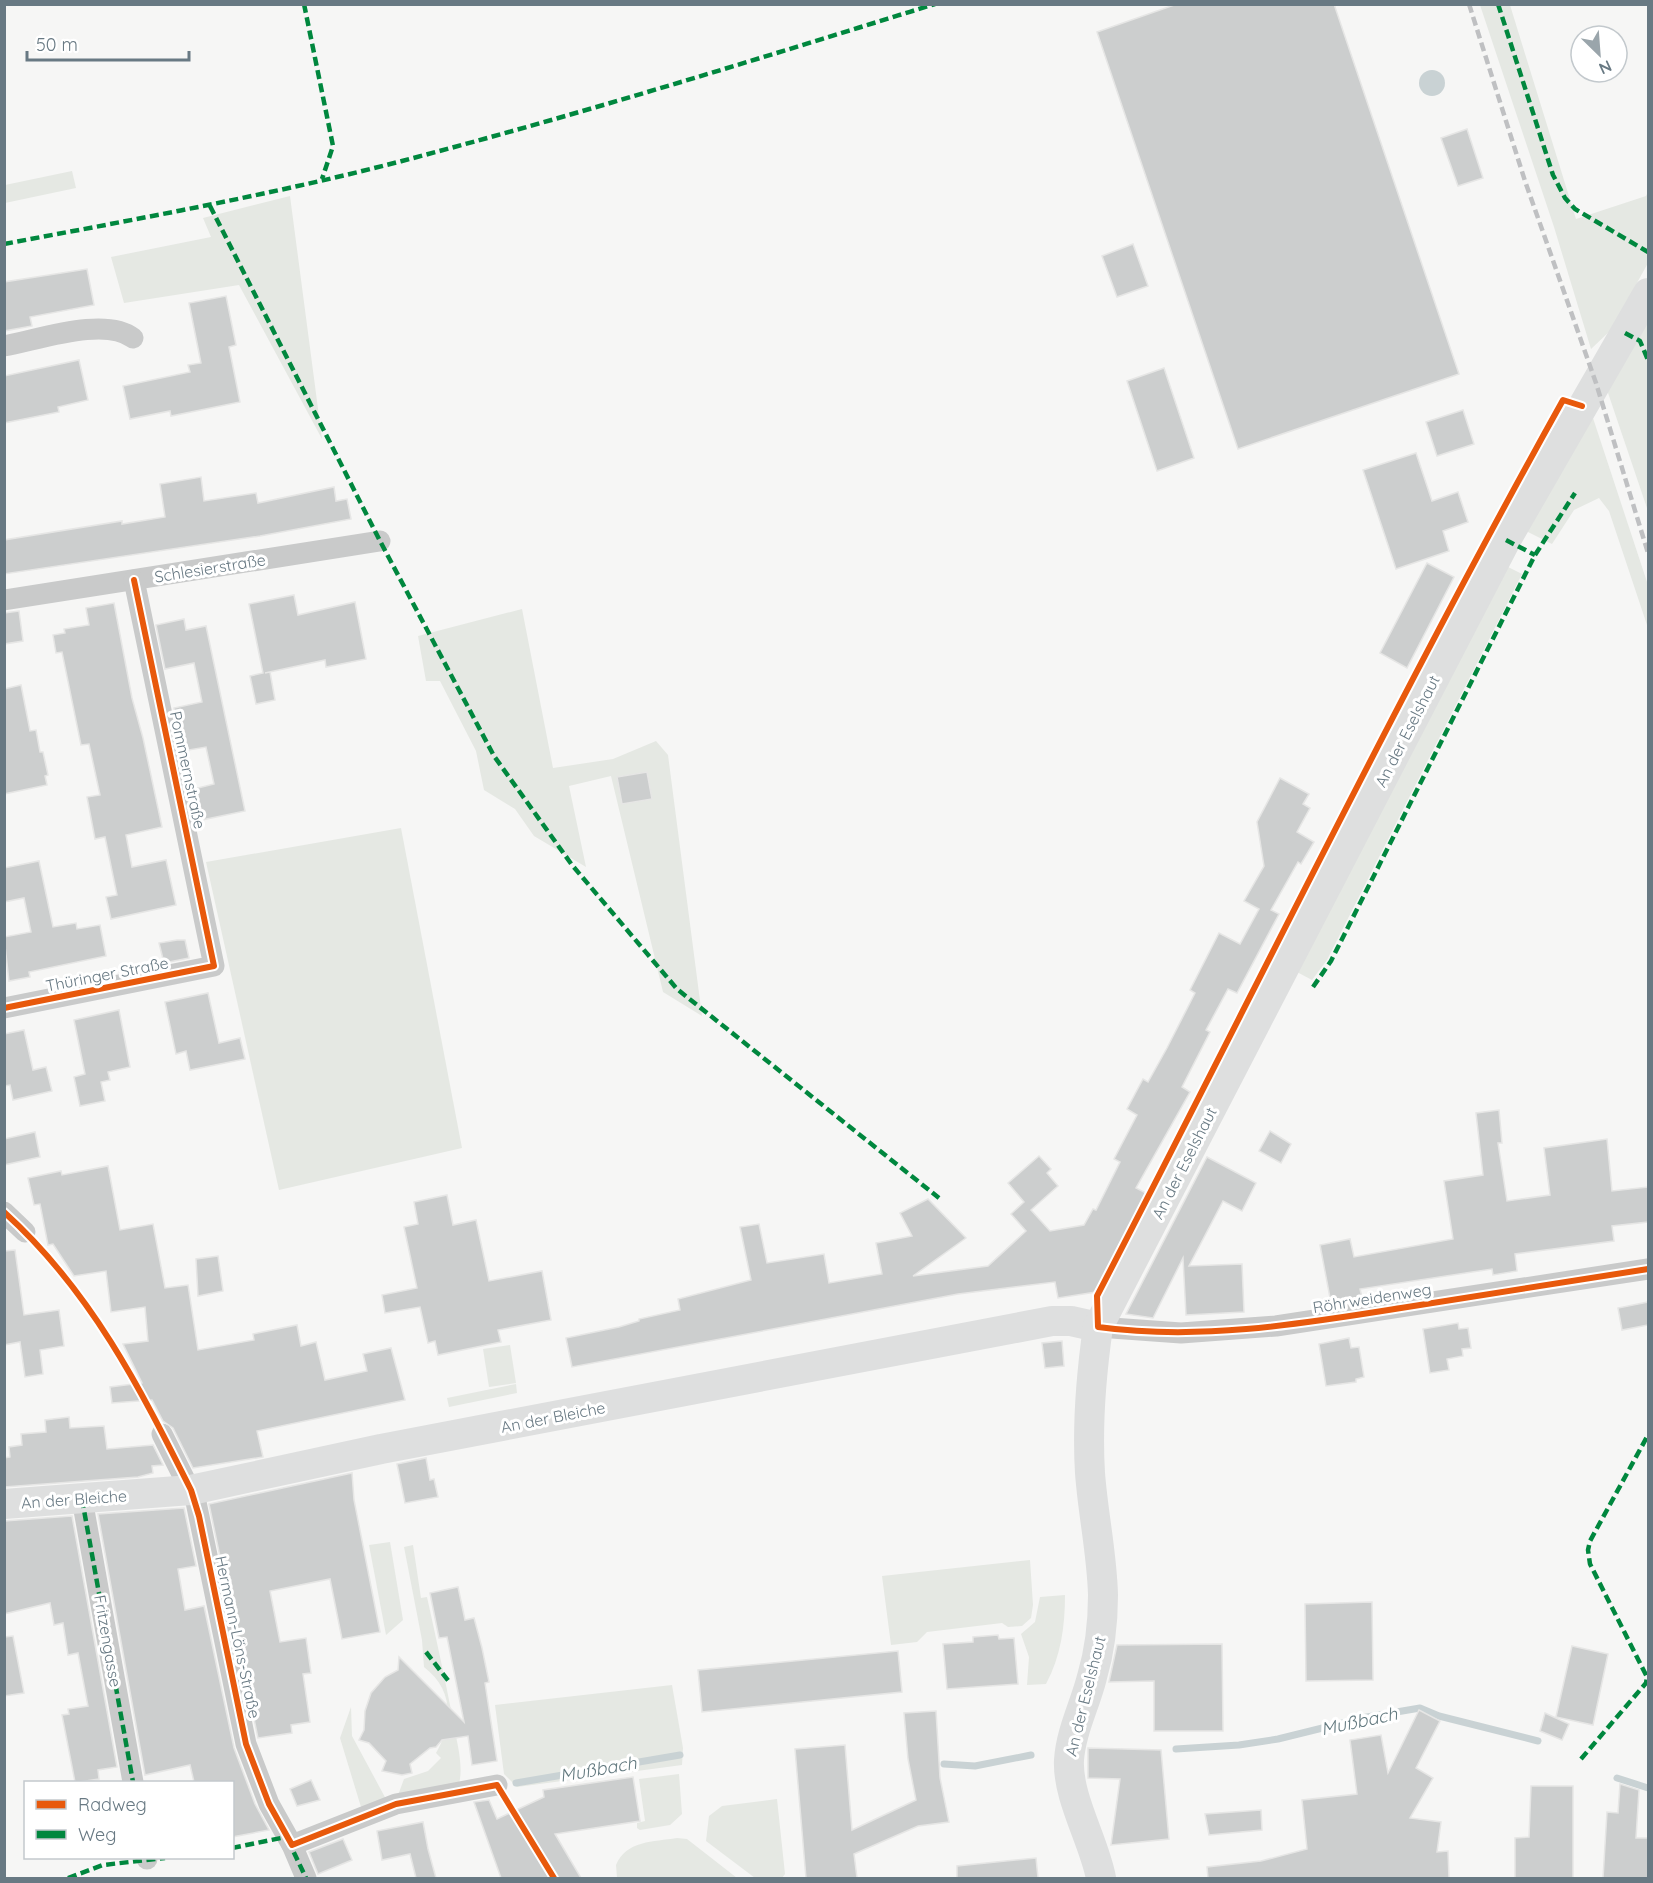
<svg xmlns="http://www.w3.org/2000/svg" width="1653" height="1883" viewBox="0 0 1653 1883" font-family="Quicksand,sans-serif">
<rect width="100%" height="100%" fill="#f6f6f5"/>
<g fill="#e5e8e3">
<polygon points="1480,5 1510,5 1576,219 1646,196 1648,192 1648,263 1611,330 1591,349 1554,227"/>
<polygon points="72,171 76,188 5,203 5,185"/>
<polygon points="290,196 322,439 239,285 124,303 111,257 211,237 203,218"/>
<polygon points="1648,313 1648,511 1606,387"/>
<polygon points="1592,415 1648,585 1648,628 1609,511 1599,498 1574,510 1552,544 1524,530"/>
<polygon points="1508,567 1522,574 1327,960 1312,980 1295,971"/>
<polygon points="522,609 553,768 613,759 656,741 668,755 702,1016 663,992 611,776 569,786 586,867 534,836 515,809 484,790 476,751 440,681 426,681 418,636"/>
<polygon points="401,828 462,1148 279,1190 206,862"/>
<polygon points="510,1345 516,1383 489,1387 483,1349"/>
<polygon points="516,1384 517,1393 449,1407 447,1398"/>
<polygon points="390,1542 403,1620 386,1635 369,1545"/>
<path d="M413,1545L421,1598L427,1597C436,1638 445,1679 453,1720C456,1740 464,1764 459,1784L397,1798L404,1779L428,1771L441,1758L436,1753C454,1723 453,1689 424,1667L422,1640L404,1547Z"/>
<polygon points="1030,1560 1033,1605 1031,1618 1022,1626 1008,1627 1002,1623 927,1632 917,1642 891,1645 882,1576"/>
<path d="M1065,1595C1065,1626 1061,1656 1046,1684L1027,1685L1029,1657L1021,1634L1035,1622L1040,1597Z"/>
<polygon points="672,1685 683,1748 682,1765 517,1787 504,1774 495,1705"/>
<polygon points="351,1707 352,1736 387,1801 361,1807 340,1738"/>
<polygon points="679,1774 682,1814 670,1825 640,1830 637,1828 637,1823 645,1821 639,1779"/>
<polygon points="777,1799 785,1874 782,1878 755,1878 706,1841 709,1816 722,1806"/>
<path d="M677,1838L687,1839L737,1878H617L616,1865C627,1840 653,1842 677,1838Z"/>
</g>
<circle fill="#c9d2d4" cx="1432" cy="83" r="13"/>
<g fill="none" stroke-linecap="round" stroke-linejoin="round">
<g stroke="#c9d2d4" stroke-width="7">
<polyline points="1176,1749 1239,1745 1278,1739 1367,1717 1420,1708 1439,1716 1538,1741"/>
<polyline points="944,1764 975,1766 1031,1755"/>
<polyline points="1617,1778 1648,1788"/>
<polyline points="516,1783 680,1755"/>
</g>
</g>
<g fill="#cccece" stroke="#e6e6e5" stroke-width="1.5">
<polygon points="1177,4 1334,4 1459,374 1238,449 1097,32"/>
<polygon points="1467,129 1483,178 1458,186 1441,138"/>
<polygon points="1133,244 1148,286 1117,297 1102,256"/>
<polygon points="87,269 94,305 30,317 32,326 4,331 4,282"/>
<polygon points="226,296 236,345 229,347 240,402 171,416 170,411 130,419 123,386 190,372 188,365 201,363 189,303"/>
<polygon points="79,360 88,400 58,407 59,412 4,423 4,376"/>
<polygon points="1164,368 1194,458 1157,471 1127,381"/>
<polygon points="1463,410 1474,444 1437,456 1426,422"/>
<polygon points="1416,453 1432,501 1458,492 1468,522 1443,531 1449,551 1396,569 1363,470"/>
<polygon points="201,477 204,501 256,493 258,503 334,487 336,501 347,499 351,519 260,536 4,574 4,540 122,521 122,524 165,517 160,484"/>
<polygon points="1427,563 1454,577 1407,668 1380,653"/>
<polygon points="294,595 298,615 355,602 366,659 326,667 325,660 265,673 270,672 275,700 256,704 250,676 263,673 249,604"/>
<polygon points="114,603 132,698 143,738 162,827 126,835 132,867 166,860 176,905 111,919 106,897 117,895 105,837 95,839 87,797 100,795 89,744 81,745 62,652 56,653 53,635 65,633 64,629 89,625 86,608"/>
<polygon points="19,611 23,641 4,644 4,613"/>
<polygon points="184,619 186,630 206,626 245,811 197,821 190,790 214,784 206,747 183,751 174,708 202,702 194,663 165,669 156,625"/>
<polygon points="21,685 30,731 36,730 40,752 43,752 48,775 45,776 47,785 4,794 4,689"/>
<polygon points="647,772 652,799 622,804 617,777"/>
<polygon points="1280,778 1309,794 1303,804 1310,808 1297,832 1314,842 1301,864 1298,862 1271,910 1279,914 1237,993 1228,989 1206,1030 1210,1032 1182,1087 1190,1092 1136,1188 1146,1193 1096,1292 1058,1298 1055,1282 958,1294 572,1367 566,1338 619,1327 639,1321 639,1319 680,1310 678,1299 751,1280 740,1227 759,1224 767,1263 824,1254 829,1283 882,1274 876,1243 912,1236 900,1213 928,1199 966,1238 913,1276 988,1266 1026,1231 1011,1214 1024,1202 1008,1183 1039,1156 1051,1169 1047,1173 1058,1186 1031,1210 1050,1231 1084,1225 1093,1209 1096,1210 1120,1162 1114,1159 1137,1115 1127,1109 1143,1079 1148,1082 1167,1048 1195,993 1190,990 1219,933 1240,944 1259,909 1244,901 1264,866 1257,822"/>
<polygon points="39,861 53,927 76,923 77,929 100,925 106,956 29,972 30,977 9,981 4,937 31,932 24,898 4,902 4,868"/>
<polygon points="177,940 185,940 189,958 164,963 159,943"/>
<polygon points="208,993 219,1043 240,1038 245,1059 190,1070 186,1051 176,1054 165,1002"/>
<polygon points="119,1010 130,1067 108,1072 110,1080 101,1082 105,1101 80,1106 74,1077 85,1074 74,1020"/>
<polygon points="24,1030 33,1070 46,1067 52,1091 13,1100 10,1085 4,1086 4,1034"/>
<polygon points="1499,1110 1502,1143 1498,1143 1507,1201 1550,1195 1544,1148 1607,1139 1612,1191 1648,1187 1648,1222 1612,1226 1614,1241 1515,1254 1517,1271 1493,1275 1492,1269 1360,1289 1362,1297 1331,1303 1320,1245 1350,1239 1354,1257 1453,1239 1444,1181 1483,1175 1476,1113"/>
<polygon points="1270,1131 1291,1144 1281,1163 1259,1151"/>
<polygon points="35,1132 40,1157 4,1165 4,1139"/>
<polygon points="1207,1157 1256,1183 1242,1211 1223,1201 1189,1266 1242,1264 1244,1312 1186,1315 1183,1258 1153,1318 1126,1314"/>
<polygon points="108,1166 120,1230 153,1224 165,1288 188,1285 198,1350 254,1340 253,1334 297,1325 301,1346 316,1342 325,1380 367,1371 363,1354 391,1348 405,1400 257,1431 263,1457 193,1468 173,1428 163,1421 152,1400 112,1403 110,1387 142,1383 123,1344 148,1341 145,1307 111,1312 106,1271 74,1276 53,1244 48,1245 40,1204 34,1205 28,1178 61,1171 62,1175"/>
<polygon points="447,1195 453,1225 476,1220 489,1281 542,1271 551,1320 498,1330 501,1342 438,1355 435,1341 428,1343 420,1307 385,1313 382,1295 417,1288 404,1227 418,1224 414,1202"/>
<polygon points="15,1250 24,1315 59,1310 64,1346 40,1350 43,1374 25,1377 20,1342 4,1345 4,1251"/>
<polygon points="218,1256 223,1291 198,1296 196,1259"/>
<polygon points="1648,1302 1648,1325 1622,1330 1618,1308"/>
<polygon points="1458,1323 1459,1329 1468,1328 1471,1348 1462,1349 1463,1356 1447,1359 1449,1370 1430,1373 1423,1329"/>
<polygon points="1349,1338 1351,1348 1359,1347 1364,1377 1356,1379 1356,1382 1326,1386 1319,1344"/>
<polygon points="1062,1341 1064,1366 1045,1368 1042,1343"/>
<polygon points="69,1417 70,1428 104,1426 107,1449 153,1445 163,1465 152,1466 153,1473 138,1477 4,1487 4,1458 10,1457 9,1447 22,1445 21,1434 46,1432 45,1420"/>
<polygon points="426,1458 430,1480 434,1479 438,1497 405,1503 397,1464"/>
<polygon points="352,1473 354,1500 380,1632 342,1639 330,1579 270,1591 280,1642 306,1638 311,1673 303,1674 310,1722 291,1725 292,1733 258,1738 209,1504"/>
<polygon points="184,1508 196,1566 178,1569 185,1610 204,1606 234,1748 255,1804 269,1830 232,1837 232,1782 194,1782 190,1765 145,1775 98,1514"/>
<polygon points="72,1516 117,1767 98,1770 99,1779 79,1782 75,1782 62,1715 69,1714 68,1709 88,1706 78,1653 68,1655 63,1623 54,1625 50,1603 4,1614 4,1521"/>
<polygon points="458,1587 465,1620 474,1618 482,1648 489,1682 485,1683 497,1761 472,1765 468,1736 442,1740 436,1747 430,1748 410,1764 412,1773 402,1775 382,1771 386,1761 369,1743 359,1740 364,1730 365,1711 371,1693 385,1677 398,1670 399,1657 464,1722 447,1637 439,1638 430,1593"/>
<polygon points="1372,1602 1373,1680 1306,1681 1305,1604"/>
<polygon points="998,1635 999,1639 1014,1638 1018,1684 947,1689 943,1644 973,1642 973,1637"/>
<polygon points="13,1636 24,1693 4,1696 4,1637"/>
<polygon points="1222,1644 1223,1731 1154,1731 1154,1681 1109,1682 1117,1645"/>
<polygon points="1572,1646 1608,1654 1593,1725 1556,1717"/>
<polygon points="898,1651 902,1692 702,1712 698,1670"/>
<polygon points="1419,1710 1440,1721 1416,1768 1433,1778 1410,1818 1441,1822 1437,1852 1448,1851 1449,1878 1208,1878 1207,1867 1261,1861 1307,1849 1302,1800 1357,1794 1350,1740 1381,1735 1388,1773"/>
<polygon points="936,1711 940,1778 949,1822 918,1826 854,1854 857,1878 806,1878 795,1749 845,1745 852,1830 916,1800 908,1759 904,1713"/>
<polygon points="1545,1713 1569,1724 1562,1740 1540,1731"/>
<polygon points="1088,1748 1161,1750 1169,1839 1111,1845 1120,1779 1088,1778"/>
<polygon points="633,1777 640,1821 555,1834 581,1878 501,1878 474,1802 489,1800 497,1819 544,1797 543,1790"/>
<polygon points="311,1780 320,1800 297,1806 290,1789"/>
<polygon points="1620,1784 1639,1790 1636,1838 1648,1838 1648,1878 1603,1878 1607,1812 1618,1813"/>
<polygon points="1531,1786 1573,1786 1573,1878 1515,1878 1515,1838 1529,1837"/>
<polygon points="1261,1810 1262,1830 1209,1835 1205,1814"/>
<polygon points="423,1822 428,1849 436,1878 416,1878 410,1854 382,1860 377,1831"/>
<polygon points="343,1839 352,1860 318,1874 309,1852"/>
<polygon points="1036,1858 1038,1878 957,1878 957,1866"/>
</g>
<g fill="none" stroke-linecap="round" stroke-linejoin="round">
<g stroke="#c9caca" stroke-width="21">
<path d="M4,346C38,340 105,316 133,338"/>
<polyline points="4,600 380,541"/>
<polyline points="4,1008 214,966 134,580"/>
<polyline points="4,1212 25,1232"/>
<polyline points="1098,1327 1181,1333 1276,1326 1648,1269"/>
<polyline points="162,1434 196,1502 246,1744 269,1804 292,1845 306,1878"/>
<polyline points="82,1499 133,1782"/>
<polyline points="292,1845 396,1804 497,1785"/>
<polyline points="147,1858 147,1859"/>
</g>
<g stroke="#dedfdf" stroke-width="30">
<polyline points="4,1504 191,1490 381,1449 1052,1321 1071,1321 1098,1327"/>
<path d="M1101,1878C1094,1841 1067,1797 1069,1760C1071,1731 1085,1705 1092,1677C1100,1650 1103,1623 1103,1595C1102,1554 1093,1514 1090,1473C1087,1424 1091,1376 1098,1327L1506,540L1648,293"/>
</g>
<polyline stroke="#bfc0c2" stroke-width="4.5" stroke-dasharray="9 4.5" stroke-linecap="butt" points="1469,4 1525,181 1596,383 1648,553"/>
<g stroke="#00873e" stroke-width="4.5" stroke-dasharray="9 4.5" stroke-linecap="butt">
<polyline points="304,4 333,146 322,179"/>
<polyline points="1498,4 1553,175 1565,198 1575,209 1648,252"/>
<polyline points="210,206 380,541 494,756 572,865 677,989 939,1198"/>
<path d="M4,244C137,219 271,195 402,161C581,114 758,59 935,4"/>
<polyline points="1625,333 1640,341 1648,360"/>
<polyline points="1506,540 1535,555"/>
<polyline points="1313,987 1331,961 1535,555 1575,493"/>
<polyline points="82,1499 133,1782"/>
<polyline points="426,1652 450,1683"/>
<polyline points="1581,1759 1646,1683 1647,1677 1590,1564 1588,1550 1590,1541 1648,1435"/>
<polyline points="288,1840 306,1878"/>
<polyline points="232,1848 286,1837"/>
<polyline points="68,1878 103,1865 165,1858"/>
</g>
<defs>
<g id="cycleway">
<path d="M1582,406L1563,400C1399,694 1252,997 1097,1296L1098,1327C1200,1341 1301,1324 1401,1308C1484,1295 1566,1282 1648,1269"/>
<polyline points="4,1008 214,966 134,580"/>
<path d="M4,1212C91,1291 139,1386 191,1490L199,1516L246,1744L269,1804L292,1845L396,1804L497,1785L554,1878"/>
</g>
</defs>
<use href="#cycleway" stroke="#fff" stroke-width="10"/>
<use href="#cycleway" stroke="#e8590c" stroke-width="6"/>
</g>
<g text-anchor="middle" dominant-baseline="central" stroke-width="6" stroke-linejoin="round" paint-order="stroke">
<g font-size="16" fill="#687983" stroke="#fff">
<text transform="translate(210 568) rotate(-9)">Schlesierstraße</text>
<text transform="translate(1407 731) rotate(-63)">An der Eselshaut</text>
<text transform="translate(188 770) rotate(78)">Pommernstraße</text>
<text transform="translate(107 974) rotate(-11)">Thüringer Straße</text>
<text transform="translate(1184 1163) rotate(-63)">An der Eselshaut</text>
<text transform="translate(1372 1298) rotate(-9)">Röhrweidenweg</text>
<text transform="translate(553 1417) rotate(-11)">An der Bleiche</text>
<text transform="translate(74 1499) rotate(-4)">An der Bleiche</text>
<text transform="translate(238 1637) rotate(78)">Hermann-Löns-Straße</text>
<text transform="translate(108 1641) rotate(80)">Fritzengasse</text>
<text transform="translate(1085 1696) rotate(-76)">An der Eselshaut</text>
</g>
<g font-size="18" font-style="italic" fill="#63797f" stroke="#fff">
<text transform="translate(1359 1721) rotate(-12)">Mußbach</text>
<text transform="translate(598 1769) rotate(-10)">Mußbach</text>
</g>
</g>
<rect width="1653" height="1883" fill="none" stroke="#687983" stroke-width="12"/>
<rect x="24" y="1781" width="210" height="78" fill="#ffffff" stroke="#c3c9cd" stroke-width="1.5"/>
<rect x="36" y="1800" width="30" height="9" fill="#e8590c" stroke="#c3c9cd" stroke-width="1.5"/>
<text x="78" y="1811" font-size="18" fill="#687983">Radweg</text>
<rect x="36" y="1830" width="30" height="9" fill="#00873e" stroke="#c3c9cd" stroke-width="1.5"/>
<text x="78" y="1841" font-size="18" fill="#687983">Weg</text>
<g transform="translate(1599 54) rotate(155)"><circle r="28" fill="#ffffff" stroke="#c3c9cd" stroke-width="1.5"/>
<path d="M0-4.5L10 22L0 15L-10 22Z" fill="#9aa5ab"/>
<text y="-9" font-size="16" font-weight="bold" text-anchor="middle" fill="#687983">N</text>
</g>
<path d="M27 51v9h162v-9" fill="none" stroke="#687983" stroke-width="3"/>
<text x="36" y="51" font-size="18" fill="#687983" stroke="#ffffff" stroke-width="4.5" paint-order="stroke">50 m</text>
</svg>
